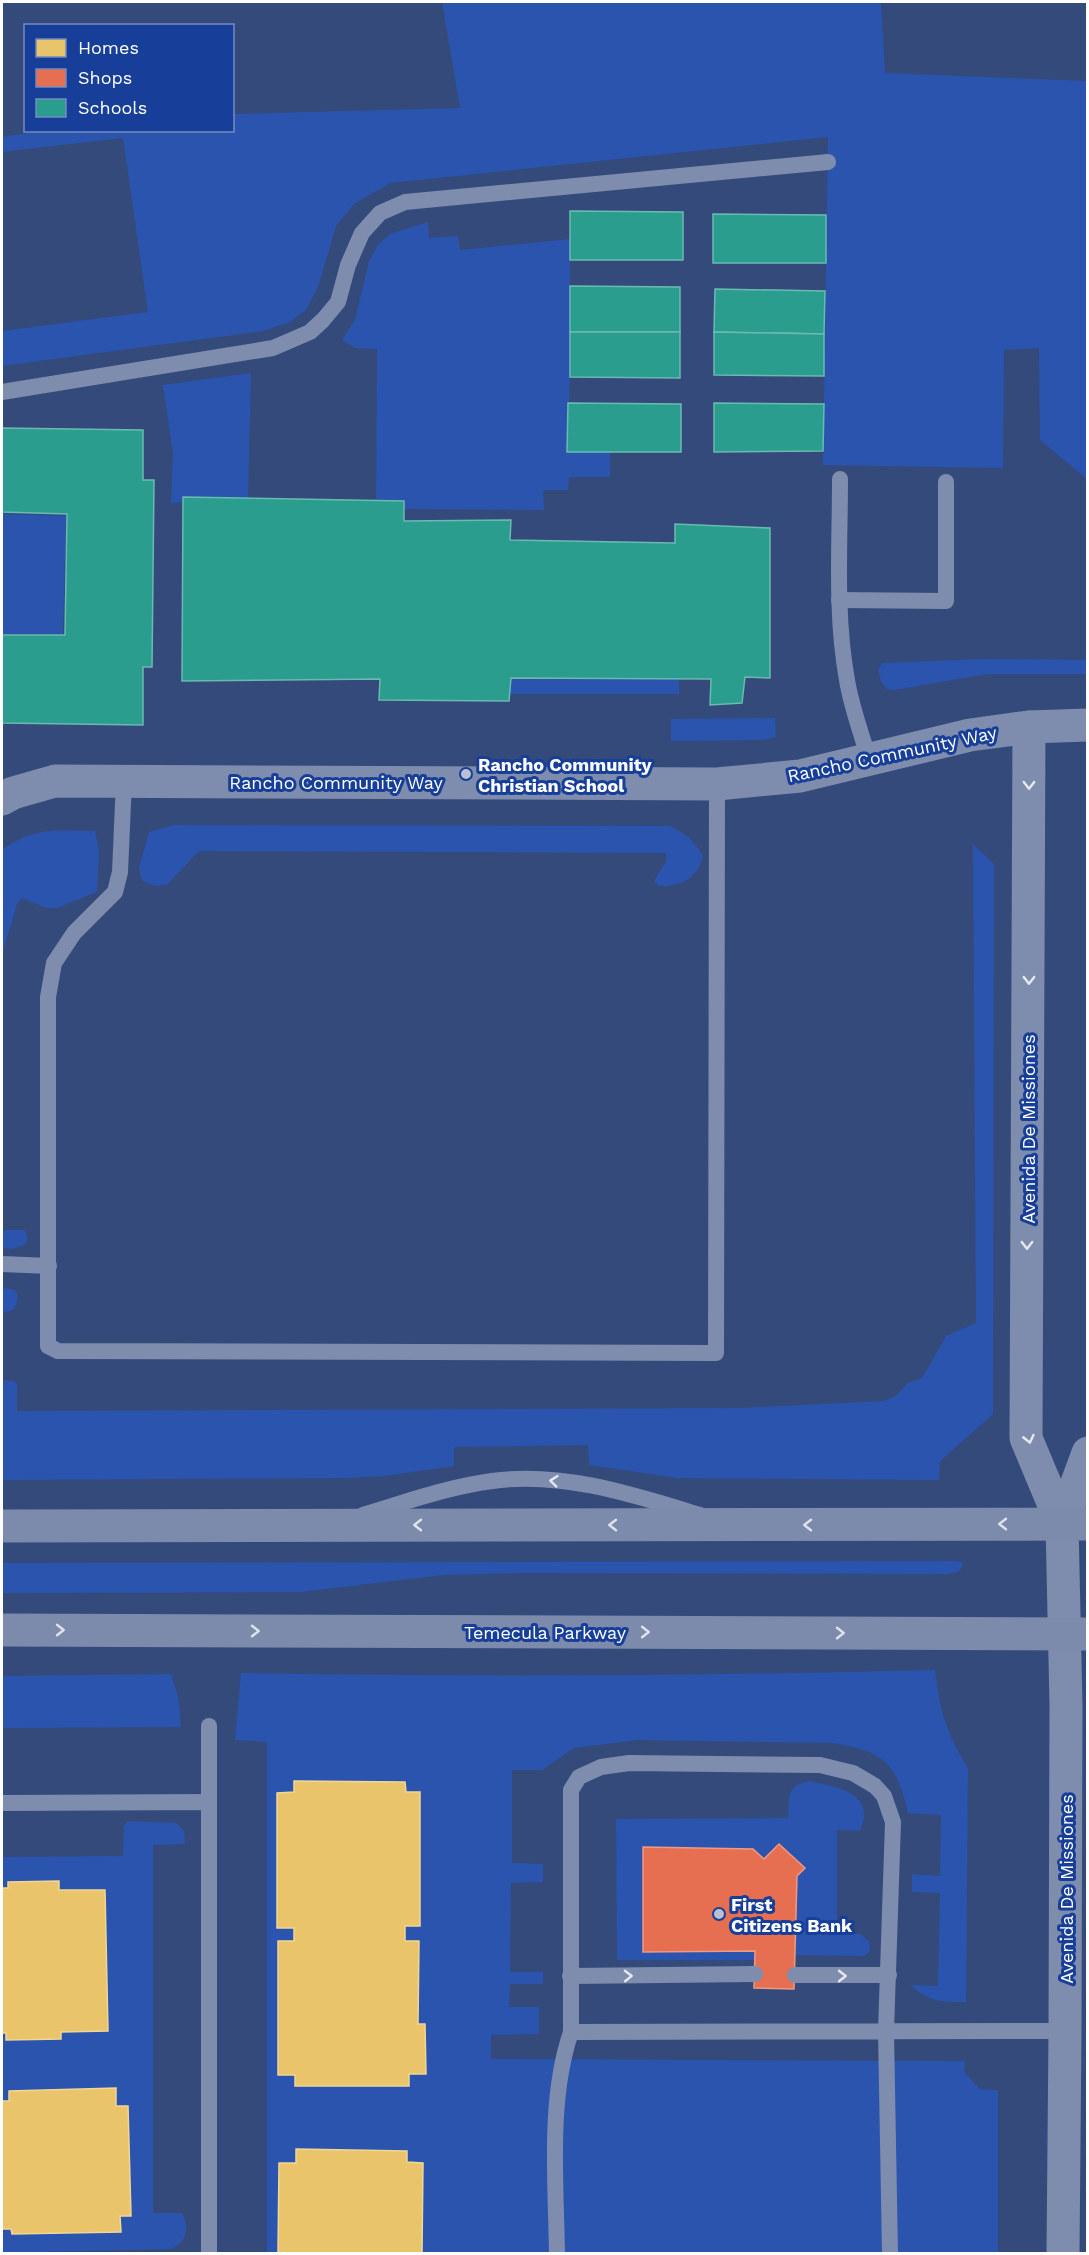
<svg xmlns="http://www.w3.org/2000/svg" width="1089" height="2255" viewBox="0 0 1089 2255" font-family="'Work Sans',sans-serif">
<rect width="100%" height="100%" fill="#344a7b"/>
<g fill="#2b54ae" fill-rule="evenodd">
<polygon points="442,2 881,2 885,73 1087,81 1087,479 1040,440 1039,348 1004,350 1003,468 823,465 828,137 390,183 354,204 336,226 318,287 306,310 290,322 263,331 2,366 2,331 148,312 123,138 2,152 2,137 46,130 232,130 233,114 460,108"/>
<polygon points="428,222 429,238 458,236 460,250 570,239 570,377 567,452 610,452 610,477 569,477 568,490 543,490 544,510 404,509 404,501 376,501 377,349 355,348 342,340 355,320 369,261 378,245 390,234"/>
<polygon points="251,373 248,499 171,503 173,454 163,385"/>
<polygon points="2,514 66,516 63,634 2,634"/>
<polygon points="983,659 1087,660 1087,674 987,674 894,690 887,689 881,681 878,670 882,663"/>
<polygon points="511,678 679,679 679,694 510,694"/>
<polygon points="775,718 776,737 762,740 671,741 671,719"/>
<path d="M173,825L670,826C686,834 694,840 703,856C698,878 681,887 659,886L654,881L666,861V853L199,851L168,884L156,886L142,881L139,868L149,832Z"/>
<path d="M95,831L99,852L97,892L57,908H46L22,898L17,904L2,955V850C35,826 56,831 95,831Z"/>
<polygon points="973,844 994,864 993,1414 940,1461 939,1480 677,1478 589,1465 588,1445 454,1447 454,1466 385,1476 348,1478 2,1480 2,1380 14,1381 17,1385 17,1411 740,1408 884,1401 896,1396 908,1383 922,1378 946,1336 976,1323"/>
<polygon points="2,1230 25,1230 27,1237 26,1244 12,1249 2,1248"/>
<polygon points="6,1288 14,1290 18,1295 16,1306 11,1311 2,1312 2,1289"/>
<path d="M957,1561L963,1563C961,1573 955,1573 946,1574L518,1573L443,1575L301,1592L2,1593V1563Z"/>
<path d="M935,1670C940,1712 946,1732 968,1768L966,2002C940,2002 930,2002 910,1985L938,1986L940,1893L912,1892V1874L940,1876L941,1815L908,1813C897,1762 882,1751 832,1743L637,1740L574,1748L542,1770H512V1863L543,1864V1882L511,1883L510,1972H543V1984H510L509,2007H539V2034L491,2035V2059L965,2061L964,2072L980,2089L998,2090V2253H267V1742L235,1740L241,1673C473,1677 704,1676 935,1670ZM295,1781L405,1782L406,1792H420V1926H405V1941L418,1993V2024H425V2074H409V2086H296L295,2075H278L294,1941V1928H277L278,1793L294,1792Z"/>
<polygon points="171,1674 178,1696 181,1727 2,1728 2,1676"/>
<path d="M809,1781C837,1787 877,1793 860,1831L837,1830V1932L860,1934L869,1941L870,1951L864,1956L795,1955L797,1876L805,1868L780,1844L764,1859L753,1849L643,1847V1951H755L754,1960H617L616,1819L788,1818C790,1797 785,1787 809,1781Z"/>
<path d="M128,1821L176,1823L184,1831L185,1844L153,1845V2213H182C190,2228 187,2241 172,2249L2,2253V1857L123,1856L124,1826Z"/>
</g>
<g fill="#e9c46a" stroke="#f0d697" stroke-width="1.5">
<polygon points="294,1781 405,1782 406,1792 420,1792 420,1926 405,1926 405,1941 419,1941 418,2024 425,2024 426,2074 409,2074 409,2086 295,2086 295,2075 278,2075 278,1941 294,1941 294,1928 277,1928 277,1793 294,1792"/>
<polygon points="59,1881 59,1890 105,1890 108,2031 61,2032 61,2039 6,2040 6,2033 2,2033 2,1888 8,1888 8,1882"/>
<polygon points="116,2088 116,2106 128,2106 131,2216 120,2216 121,2232 12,2234 11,2229 2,2229 2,2101 9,2101 9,2091"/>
<polygon points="296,2149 407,2151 407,2162 423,2163 422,2254 278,2254 279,2163 296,2163"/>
</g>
<polygon fill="#e76f51" stroke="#ee9a85" stroke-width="1.5" points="779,1844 805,1868 797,1876 794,1989 754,1988 755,1951 643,1952 643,1847 753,1849 764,1859"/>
<g fill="#2a9d8f" stroke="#6abab1" stroke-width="1.5">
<polygon points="570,211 683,212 683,260 570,260"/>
<polygon points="713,214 826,215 826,263 713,263"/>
<polygon points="570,286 680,287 680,332 570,332"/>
<polygon points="715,289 825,291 824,334 714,332"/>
<polygon points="570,332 680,332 680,378 570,377"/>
<polygon points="714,332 824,334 824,376 714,375"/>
<polygon points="568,403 681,404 681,452 567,452"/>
<polygon points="714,403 824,404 823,451 714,452"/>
<polygon points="2,428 143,430 143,480 154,480 152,667 143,667 143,725 2,723 2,635 65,635 67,514 2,512"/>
<polygon points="183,497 404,501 404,521 511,520 510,540 675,543 675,524 770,528 770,678 745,677 742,703 710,705 711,679 511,678 509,701 379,700 380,679 182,681"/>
</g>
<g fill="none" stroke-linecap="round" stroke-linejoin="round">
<g stroke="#7e8cad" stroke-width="16">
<polyline points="2,392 273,348 310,332 323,320 338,302 348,265 362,233 380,213 405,202 828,162"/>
<path d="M840,479C840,546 835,614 847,680C851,706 862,735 869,760"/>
<polyline points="839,600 946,601 946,482"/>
<polyline points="124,781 120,872 115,892 74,933 54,963 48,997 48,1346 58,1351 716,1353 717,784"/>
<polyline points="2,1264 49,1266"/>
<path d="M363,1515C406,1502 447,1487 492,1481C562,1471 634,1495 700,1515"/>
<polyline points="209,1802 209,1726"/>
<polyline points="2,1803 209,1802 209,2254"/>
<polyline points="795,1975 889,1975"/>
<polyline points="570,1976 755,1974"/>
<path d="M557,2254C556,2182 548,2099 571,2032"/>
<polyline points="890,2254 886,2031 893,1822 884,1796 875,1786 853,1773 820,1765 629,1763 601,1767 579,1777 571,1790 571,2032 1065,2031"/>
</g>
<polyline stroke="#7e8cad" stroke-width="33" points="2,799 13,793 55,781 717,784 800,776 970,735 1029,727"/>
<g stroke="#7e8cad" stroke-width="33">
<polyline points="1062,1524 1088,1453"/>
<polyline points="1063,2254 1065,2031 1066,1705 1062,1524 1026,1438 1029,727 1088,725"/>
</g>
<g stroke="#7c8bab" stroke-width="33">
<polyline points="2,1526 1088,1524"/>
<polyline points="2,1630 1088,1634"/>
</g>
</g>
<defs><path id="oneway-chevron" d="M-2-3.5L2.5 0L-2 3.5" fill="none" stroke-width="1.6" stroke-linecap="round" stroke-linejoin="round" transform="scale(1.5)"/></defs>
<g stroke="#e5e8ef">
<use href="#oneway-chevron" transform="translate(1029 785) rotate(90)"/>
<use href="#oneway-chevron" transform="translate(1029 980) rotate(90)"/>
<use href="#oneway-chevron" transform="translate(1027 1245) rotate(90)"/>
<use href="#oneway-chevron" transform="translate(1029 1439) rotate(77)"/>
<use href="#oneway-chevron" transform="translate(554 1481) rotate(-174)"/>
<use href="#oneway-chevron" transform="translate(628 1976) rotate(-1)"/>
<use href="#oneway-chevron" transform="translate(842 1976)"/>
</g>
<g stroke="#dee2ea">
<use href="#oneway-chevron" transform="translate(1003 1524) rotate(180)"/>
<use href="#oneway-chevron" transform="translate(418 1525) rotate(180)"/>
<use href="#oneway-chevron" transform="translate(613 1525) rotate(180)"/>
<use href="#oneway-chevron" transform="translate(808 1525) rotate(180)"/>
<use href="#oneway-chevron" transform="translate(60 1630)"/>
<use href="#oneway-chevron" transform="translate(255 1631)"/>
<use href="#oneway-chevron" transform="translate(645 1632)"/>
<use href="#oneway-chevron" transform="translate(840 1633)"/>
</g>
<g fill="#b8c0d1" stroke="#173e98" stroke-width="2">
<circle cx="466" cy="774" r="6"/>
<circle cx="719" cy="1914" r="6"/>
</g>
<g text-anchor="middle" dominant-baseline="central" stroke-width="6" stroke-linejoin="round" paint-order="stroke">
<g font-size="18" fill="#fff" stroke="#173e98">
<text transform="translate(892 754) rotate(-12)">Rancho Community Way</text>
<text x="336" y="782">Rancho Community Way</text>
<text transform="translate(1028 1129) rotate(-90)">Avenida De Missiones</text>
<text x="545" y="1632">Temecula Parkway</text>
<text transform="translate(1066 1889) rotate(-90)">Avenida De Missiones</text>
</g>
<g font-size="18" font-weight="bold" fill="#fff" stroke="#173e98" text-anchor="start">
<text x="478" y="764">Rancho Community<tspan x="478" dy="21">Christian School</tspan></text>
<text x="731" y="1904">First<tspan x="731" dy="21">Citizens Bank</tspan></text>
</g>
</g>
<rect width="1089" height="2255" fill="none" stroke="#ffffff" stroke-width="6"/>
<rect x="24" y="24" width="210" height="108" fill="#173e98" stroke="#748bc1" stroke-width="1.5"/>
<rect x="36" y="39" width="30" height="18" fill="#e9c46a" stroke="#748bc1" stroke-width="1.5"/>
<text x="78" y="54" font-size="18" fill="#ffffff">Homes</text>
<rect x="36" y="69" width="30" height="18" fill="#e76f51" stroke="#748bc1" stroke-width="1.5"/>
<text x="78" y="84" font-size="18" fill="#ffffff">Shops</text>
<rect x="36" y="99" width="30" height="18" fill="#2a9d8f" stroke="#748bc1" stroke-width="1.5"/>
<text x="78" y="114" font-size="18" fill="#ffffff">Schools</text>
</svg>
